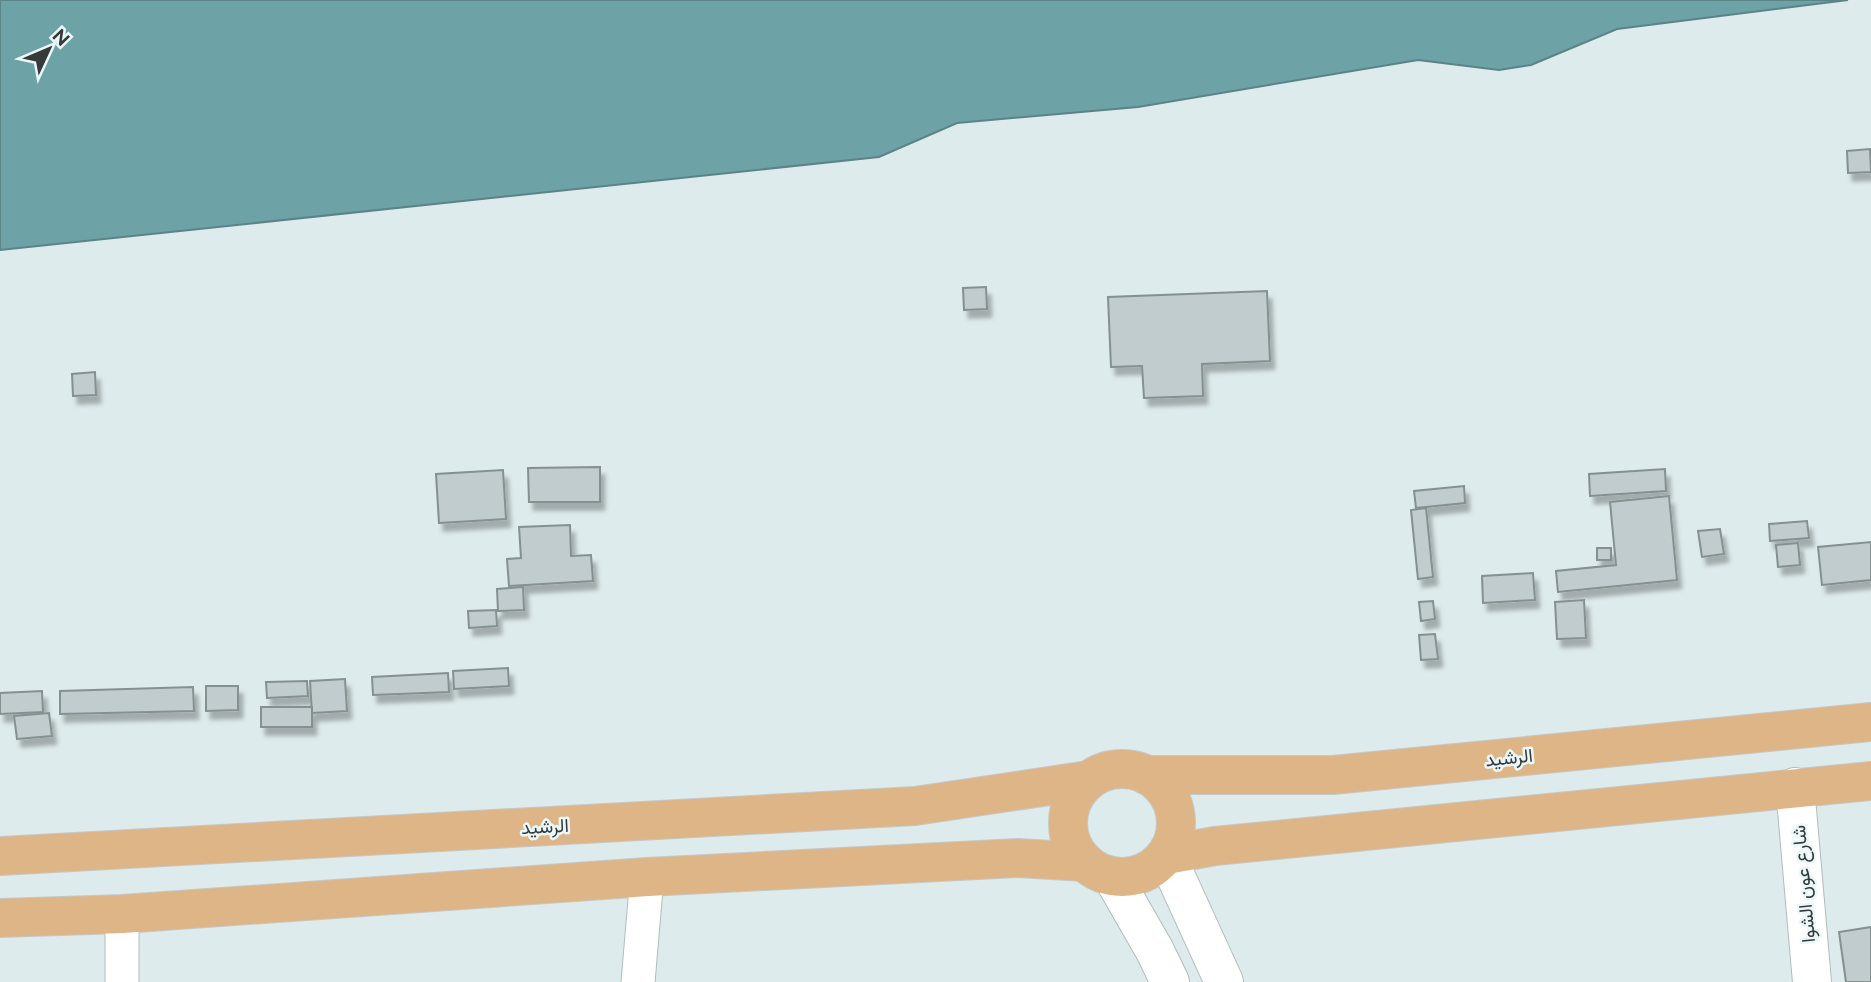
<svg xmlns="http://www.w3.org/2000/svg" width="1871" height="982" viewBox="0 0 1871 982" font-family="Raleway,Vazirmatn,sans-serif">
<defs>
<filter id="shadow"><feDropShadow dx="4.5" dy="8" stdDeviation="2" flood-color="#0004"/></filter>
</defs>
<rect width="100%" height="100%" fill="#deebec"/>
<polygon fill="#6da2a6" stroke="#5c8386" stroke-width="2" points="0,0 1848,0 1617,29 1531,65 1499,70 1418,60 1138,107 957,123 879,157 0,250"/>
<g fill="#c0cccd" stroke="#859091" stroke-width="2" filter="url(#shadow)">
<polygon points="1870,149 1871,172 1848,173 1847,151"/>
<polygon points="986,287 987,309 964,310 963,288"/>
<polygon points="1267,291 1270,361 1202,364 1203,396 1144,398 1142,366 1111,367 1108,297"/>
<polygon points="95,372 96,395 73,396 72,374"/>
<polygon points="600,467 600,502 529,502 528,468"/>
<polygon points="1665,469 1666,491 1590,496 1589,474"/>
<polygon points="503,470 506,519 439,523 436,474"/>
<polygon points="1464,486 1465,503 1416,508 1414,491"/>
<polygon points="1669,496 1677,580 1558,592 1556,571 1616,565 1610,502"/>
<polygon points="1426,508 1433,577 1418,579 1411,510"/>
<polygon points="1807,521 1809,538 1770,541 1769,524"/>
<polygon points="570,525 571,556 591,555 593,581 509,586 507,559 521,558 519,527"/>
<polygon points="1720,529 1724,554 1702,557 1698,531"/>
<polygon points="1871,542 1871,580 1822,585 1818,547"/>
<polygon points="1798,543 1800,565 1778,567 1776,545"/>
<rect x="1597" y="548" width="14" height="12"/>
<polygon points="1533,573 1535,600 1483,603 1482,576"/>
<polygon points="523,587 524,610 498,611 497,589"/>
<polygon points="1584,600 1586,638 1557,639 1555,602"/>
<polygon points="1433,601 1435,619 1421,621 1419,602"/>
<polygon points="496,610 497,626 469,628 468,611"/>
<polygon points="1435,634 1438,659 1421,660 1419,635"/>
<polygon points="508,668 509,686 454,689 453,671"/>
<polygon points="448,673 449,692 373,695 372,677"/>
<polygon points="345,679 347,711 312,713 310,681"/>
<polygon points="307,681 308,696 267,698 266,682"/>
<polygon points="206,686 238,686 238,710 206,711"/>
<polygon points="193,687 194,711 60,714 60,691"/>
<polygon points="42,691 43,712 0,714 0,693"/>
<rect x="261" y="707" width="51" height="20"/>
<polygon points="49,713 52,736 17,739 14,716"/>
<polygon points="1871,927 1871,982 1846,982 1839,932"/>
</g>
<g fill="none" stroke-linecap="round" stroke-linejoin="round">
<defs>
<g id="minor">
<polyline points="122,982 122,914"/>
<polyline points="638,982 647,877"/>
</g>
<g id="secondary">
<polyline points="1795,787 1812,982"/>
<polyline points="1166,855 1224,982"/>
<polyline points="1112,876 1155,951 1170,982"/>
</g>
<g id="primary">
<circle cx="1122" cy="823" r="54"/>
<polyline points="1147,775 1333,775 1871,722"/>
<polyline points="1166,855 1215,846 1871,781"/>
<polyline points="0,856 915,806 1089,780"/>
<polyline points="0,918 122,914 647,877 1018,858 1085,862"/>
</g>
</defs>
<use href="#minor" stroke="#b0bcbd" stroke-width="35"/>
<use href="#secondary" stroke="#b0bcbd" stroke-width="40"/>
<use href="#primary" stroke="#c7c8c8" stroke-width="40"/>
<use href="#minor" stroke="#fff" stroke-width="33"/>
<use href="#secondary" stroke="#fff" stroke-width="38"/>
<use href="#primary" stroke="#deb587" stroke-width="38"/>
</g>
<g text-anchor="middle" dominant-baseline="central" stroke-width="5" stroke-linejoin="round" paint-order="stroke">
<g font-size="19" fill="#363a3b" stroke="#ebf8f9">
<text transform="translate(1509 757) rotate(-6)">الرشيد</text>
<text transform="translate(545 826) rotate(-3)">الرشيد</text>
<text transform="translate(1803 884) rotate(-95)">شارع عون الشوا</text>
</g>
</g>
<g transform="translate(49 49) rotate(46)" stroke="#ebf8f9" stroke-width="5" paint-order="stroke">
<path d="M0-5L12 26L0 18L-12 26Z" fill="#363a3b"/>
<text y="-10" font-size="19" font-weight="bold" text-anchor="middle" fill="#363a3b">N</text>
</g>
</svg>
